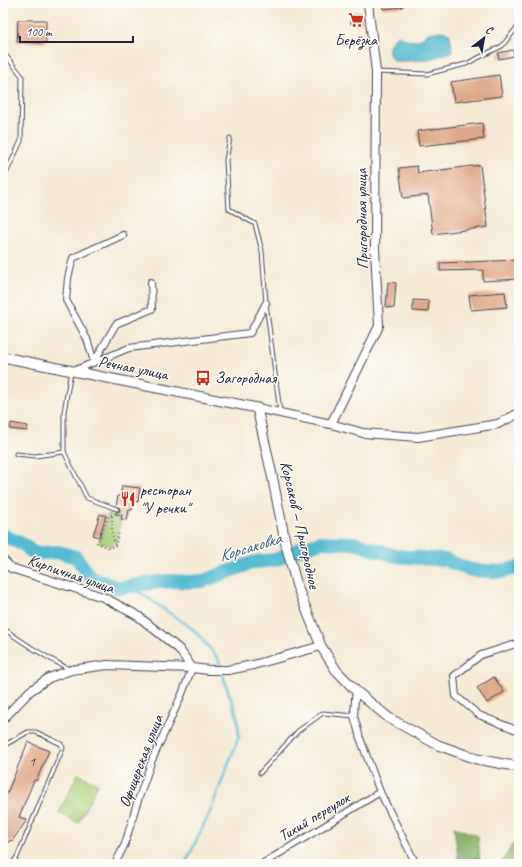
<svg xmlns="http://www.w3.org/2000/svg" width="522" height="867" viewBox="0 0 522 867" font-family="Caveat,sans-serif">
<rect width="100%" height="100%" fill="#fdfcf7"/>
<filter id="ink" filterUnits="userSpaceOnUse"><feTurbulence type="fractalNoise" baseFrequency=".025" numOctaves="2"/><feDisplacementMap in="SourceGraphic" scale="8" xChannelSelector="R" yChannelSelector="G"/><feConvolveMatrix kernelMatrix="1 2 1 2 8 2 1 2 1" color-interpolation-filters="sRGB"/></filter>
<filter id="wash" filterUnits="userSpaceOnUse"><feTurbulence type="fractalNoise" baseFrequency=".012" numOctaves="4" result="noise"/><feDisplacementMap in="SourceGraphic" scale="16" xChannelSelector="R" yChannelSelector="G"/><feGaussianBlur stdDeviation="0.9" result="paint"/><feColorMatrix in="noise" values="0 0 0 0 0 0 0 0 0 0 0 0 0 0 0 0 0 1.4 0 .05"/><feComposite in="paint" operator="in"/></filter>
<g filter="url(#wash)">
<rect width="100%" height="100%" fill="#f5ead5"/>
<g fill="#a9cf79" stroke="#66785a">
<path d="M109,513H115L120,517C121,528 118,537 112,546L99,542Z"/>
<polygon points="78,774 98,784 78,823 59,813"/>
</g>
<g fill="#86b269" stroke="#546a52">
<polygon points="454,827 478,836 480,864 459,864"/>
<polygon points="519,835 519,864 501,864 502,861"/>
</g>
<path fill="#52bad0" stroke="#3a6e86" d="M442,31L449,33L451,40L452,52L426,60L405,61H394C385,52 389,43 397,35L410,41L419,40L429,33Z"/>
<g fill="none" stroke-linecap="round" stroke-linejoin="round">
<g stroke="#52bad0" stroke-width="2.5">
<polyline points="119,588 139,592 194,630 218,658 221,668"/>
<polyline points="185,864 210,812 239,736 237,715 227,688 222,672"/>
</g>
<polyline stroke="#52bad0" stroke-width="14" points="3,535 26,546 31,552 42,553 58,552 76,557 91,578 119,588 150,583 172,581 189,582 203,581 255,562 275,560 297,550 321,542 354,543 396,556 446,560 471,570 501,572 519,567"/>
</g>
<g id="blocks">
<g fill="#dfa789">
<polygon points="382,3 402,3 403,7 383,9"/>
<rect x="351" y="15" width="11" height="9"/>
<polygon points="18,20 46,20 46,43 17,42"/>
<polygon points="513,50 514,56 499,59 498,53"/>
<polygon points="499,75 502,96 454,102 451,82"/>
<polygon points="482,123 484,139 419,146 417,131"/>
<polygon points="480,165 488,227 433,234 428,195 403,198 399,168 417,166 418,173"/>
<polygon points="519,260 519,279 483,281 483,270 440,271 440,263"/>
<polygon points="388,282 396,283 394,308 386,307"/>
<polygon points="505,292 507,307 471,310 469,295"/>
<polygon points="413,300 429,301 428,312 413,311"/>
<polygon points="11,423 28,426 27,431 10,429"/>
<polygon points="122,486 140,488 138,502 133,501 132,510 129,510 127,520 121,519 122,515 115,514 116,512 119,512 120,510 119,507 116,506 118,496 120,496"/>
<polygon points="100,514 106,516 99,537 93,535"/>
<polygon points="494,677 504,692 487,703 477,688"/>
<polygon points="28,742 49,751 36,781 34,780 19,817 27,820 12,841 10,840 3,851 3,803"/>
</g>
</g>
</g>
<g filter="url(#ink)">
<use href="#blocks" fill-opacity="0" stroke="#424052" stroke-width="1"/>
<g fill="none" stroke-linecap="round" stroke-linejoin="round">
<defs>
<g id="service">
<polyline points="3,52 22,76 21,141 3,180"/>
<polyline points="376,72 427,74 466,64 502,46 519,25"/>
<polyline points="230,138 226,160 229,209 255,224 262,251 266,303 280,412"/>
<polyline points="71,371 64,412 64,452 87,498 117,509"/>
<polyline points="16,454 35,456 64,452"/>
<path d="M3,628C24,644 46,657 69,669"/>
<polyline points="3,746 28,732 36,732 61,744 63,748 17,857 12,864"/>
<polyline points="260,773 298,731 323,713 354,716"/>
</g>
<g id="minor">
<polyline points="94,362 87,339 66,300 68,278 73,258 123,235"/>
<polyline points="94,362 116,324 152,309 151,282"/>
<polyline points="73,371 129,348 250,333 266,303"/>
<polyline points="519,643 481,655 454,676 456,696 479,715 519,731"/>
<polyline points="356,691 355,699 354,716 360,738 380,792 416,864"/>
<polyline points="115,864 125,844 136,806 152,760 182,694 192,668"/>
<polyline points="262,864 380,792"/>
</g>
<g id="tertiary">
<polyline points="257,408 331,424 363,433 418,437 498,424 519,413"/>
<polyline points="331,424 379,326 375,249 376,72 368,3"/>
<polyline points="3,560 11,568 103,597 138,616 179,649 192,668"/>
<polyline points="3,719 30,691 49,678 71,670 107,665 192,668 209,670 228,670 253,665 321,646"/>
</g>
<polyline id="secondary" points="3,357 257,408 272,475 285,541 297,586 321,646 336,670 356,691 389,718 438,745 477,759 519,767"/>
</defs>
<use href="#service" stroke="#424052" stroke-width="5"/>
<use href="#minor" stroke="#424052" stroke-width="8"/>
<use href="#tertiary" stroke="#424052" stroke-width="10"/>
<use href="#secondary" stroke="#424052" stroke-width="11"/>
<g stroke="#424052" stroke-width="1.5" stroke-dasharray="1 3" stroke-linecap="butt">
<polyline points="112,515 108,517 97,543 109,548 115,546 119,533"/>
<polyline points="112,516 112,533 115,545"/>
</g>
<use href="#service" stroke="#fff" stroke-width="3"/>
<use href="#minor" stroke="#fff" stroke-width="6"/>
<use href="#tertiary" stroke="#fff" stroke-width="8"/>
<use href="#secondary" stroke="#fff" stroke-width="9"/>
</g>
</g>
<defs>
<symbol id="supermarket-bare" viewBox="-9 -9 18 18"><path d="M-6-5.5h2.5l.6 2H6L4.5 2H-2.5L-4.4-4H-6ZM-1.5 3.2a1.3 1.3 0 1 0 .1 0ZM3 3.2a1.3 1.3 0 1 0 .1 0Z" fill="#c8321e" stroke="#fdfcf7" stroke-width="2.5" paint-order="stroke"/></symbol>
<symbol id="bus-bare" viewBox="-9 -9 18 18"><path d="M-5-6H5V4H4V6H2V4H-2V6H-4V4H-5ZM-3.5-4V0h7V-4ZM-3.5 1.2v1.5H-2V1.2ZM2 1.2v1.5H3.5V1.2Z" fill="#c8321e" stroke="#fdfcf7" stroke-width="2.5" paint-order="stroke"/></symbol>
<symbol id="restaurant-bare" viewBox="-9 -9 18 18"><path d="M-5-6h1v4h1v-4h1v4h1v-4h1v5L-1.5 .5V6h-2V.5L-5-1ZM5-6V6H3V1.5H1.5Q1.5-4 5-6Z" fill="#c8321e" stroke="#fdfcf7" stroke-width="2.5" paint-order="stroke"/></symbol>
</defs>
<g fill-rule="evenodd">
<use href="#supermarket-bare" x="345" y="9" width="22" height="22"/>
<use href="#bus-bare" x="192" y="367" width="22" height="22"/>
<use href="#restaurant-bare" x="117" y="488" width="22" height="22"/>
</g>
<g text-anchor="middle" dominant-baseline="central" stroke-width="3" stroke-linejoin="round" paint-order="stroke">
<g font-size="14" fill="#51434e">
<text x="32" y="761">1</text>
</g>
<g font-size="16" fill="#22223b" stroke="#fdfcf7" text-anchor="start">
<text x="356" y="40" text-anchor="middle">Берёзка</text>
<text x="215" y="378">Загородная</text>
<text x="140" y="490">ресторан<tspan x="140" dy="18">"У речки"</tspan></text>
</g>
<g font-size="16" fill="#22223b" stroke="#fdfcf7">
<text transform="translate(362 219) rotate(-91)">Пригородная улица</text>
<text transform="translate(133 368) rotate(11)">Речная улица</text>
<text transform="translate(300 525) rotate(77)">Корсаков — Пригородное</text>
<text transform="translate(71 574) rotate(19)">Кирпичная улица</text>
<text transform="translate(141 761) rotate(-69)">Офицерская улица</text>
<text transform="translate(314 817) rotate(-31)">Тихий переулок</text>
</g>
<g font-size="17" font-style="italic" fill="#355f77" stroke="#fdfcf7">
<text transform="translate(250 547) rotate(-17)">Корсаковка</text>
</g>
</g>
<rect width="522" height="867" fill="none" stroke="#fdfcf7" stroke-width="16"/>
<g transform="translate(484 38) rotate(31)" stroke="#fdfcf7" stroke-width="3" paint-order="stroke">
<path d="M0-3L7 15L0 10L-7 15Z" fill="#22223b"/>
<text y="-6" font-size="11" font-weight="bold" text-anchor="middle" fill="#22223b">С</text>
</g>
<path d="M20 36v6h113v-6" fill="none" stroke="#22223b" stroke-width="2"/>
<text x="26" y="36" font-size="12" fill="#22223b" stroke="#fdfcf7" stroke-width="3" paint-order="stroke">100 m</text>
</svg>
